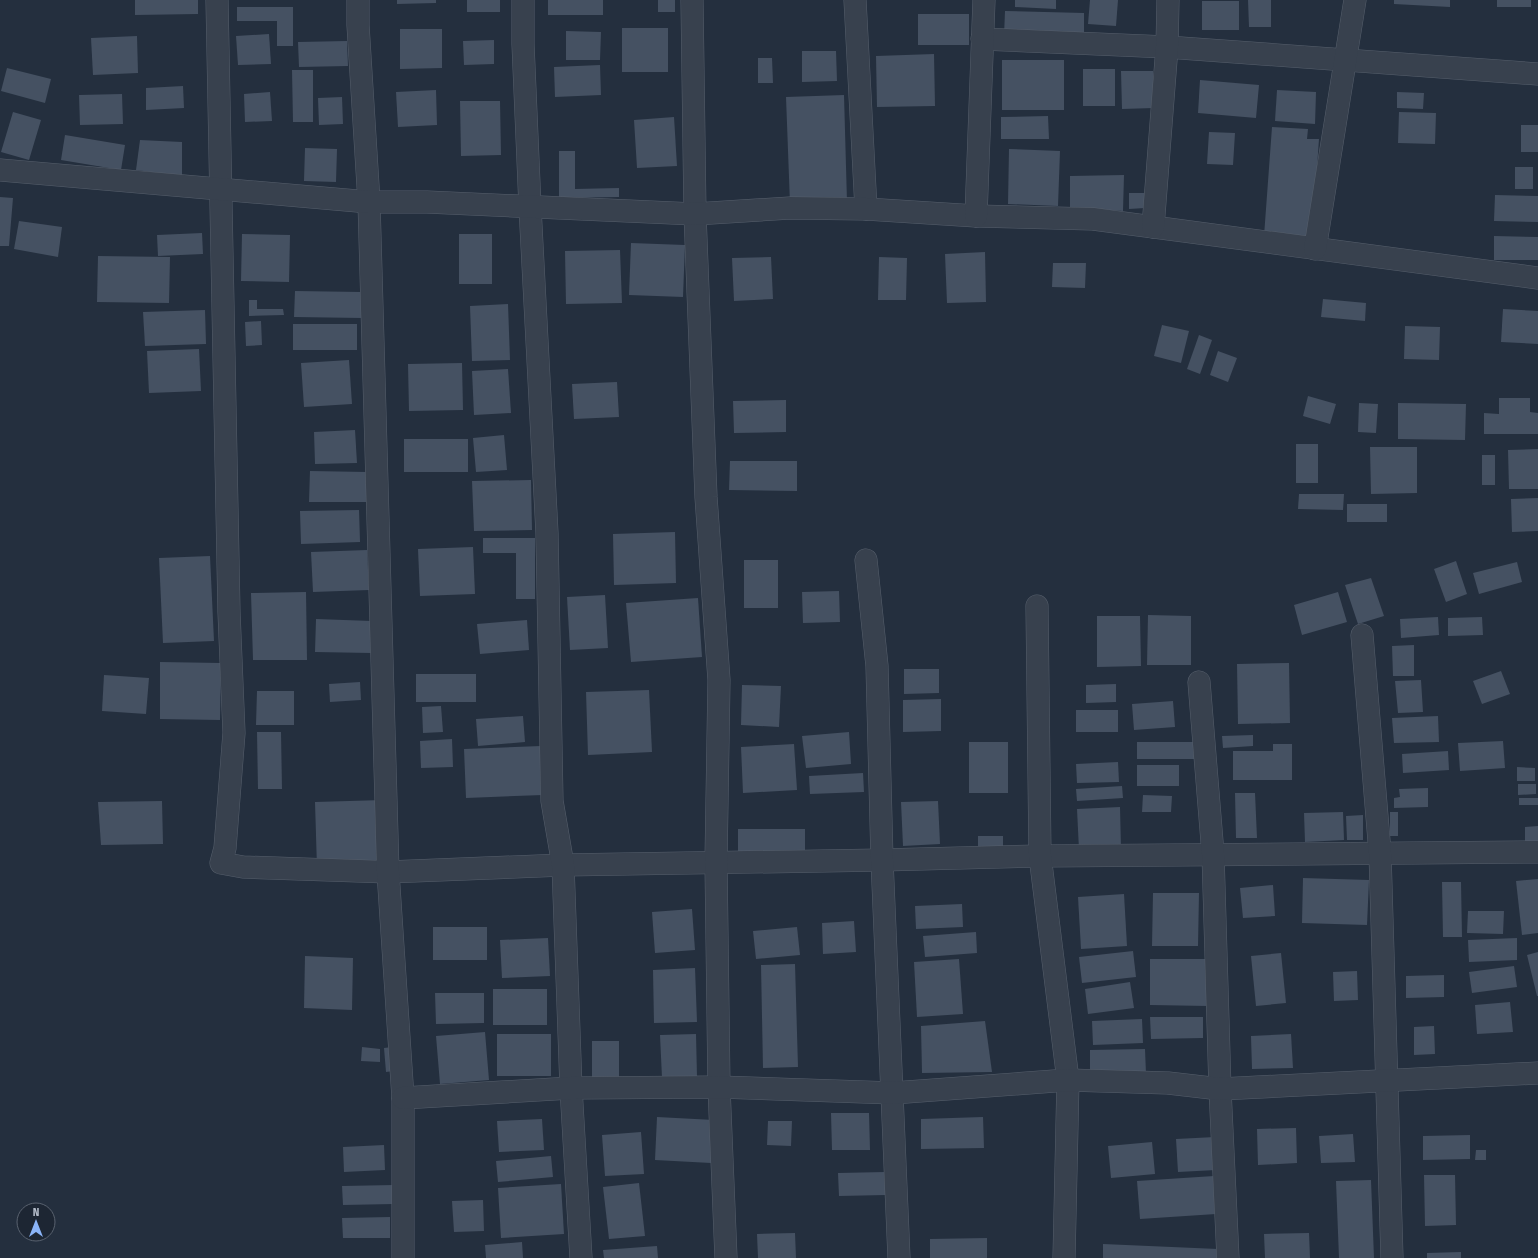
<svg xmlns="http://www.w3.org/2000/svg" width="1538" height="1258" viewBox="0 0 1538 1258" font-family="'Fira Sans Condensed',sans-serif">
<rect width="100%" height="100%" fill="#242f3e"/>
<g fill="#455162">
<polygon points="135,0 198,0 198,14 135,15"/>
<polygon points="397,0 436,0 436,3 397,4"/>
<rect x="467" y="0" width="33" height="12"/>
<rect x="548" y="0" width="55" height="15"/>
<rect x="658" y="0" width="17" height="12"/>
<polygon points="1015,0 1056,0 1056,9 1015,7"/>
<polygon points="1090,0 1118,0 1116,26 1088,24"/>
<polygon points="1248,0 1271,0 1271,27 1249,27"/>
<polygon points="1394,0 1450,0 1450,7 1394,4"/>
<rect x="1497" y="0" width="34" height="7"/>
<rect x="1202" y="1" width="37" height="29"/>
<polygon points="237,7 293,7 293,46 277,46 277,21 237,21"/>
<polygon points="1005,11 1084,13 1084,38 1004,36"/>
<rect x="918" y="14" width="51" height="31"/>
<rect x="622" y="28" width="46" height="44"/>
<polygon points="400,29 442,29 442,68 400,69"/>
<polygon points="566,31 601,32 600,60 566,60"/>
<polygon points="269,34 271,64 238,65 236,36"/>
<polygon points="137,36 138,73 93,75 91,38"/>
<polygon points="494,40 494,64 464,65 463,41"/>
<polygon points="347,41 348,66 299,67 298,42"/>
<polygon points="802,51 836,51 837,81 802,82"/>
<polygon points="934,54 935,106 877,107 876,56"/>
<polygon points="758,58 772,58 773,83 758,83"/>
<rect x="1002" y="60" width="62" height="50"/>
<polygon points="600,65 601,95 555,97 554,67"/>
<polygon points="7,68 51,79 45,103 1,91"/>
<rect x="1083" y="69" width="32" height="37"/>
<polygon points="292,70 313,70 313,122 293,122"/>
<polygon points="1121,71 1153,71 1154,108 1122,109"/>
<polygon points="1200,80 1259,85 1256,118 1198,113"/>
<polygon points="183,86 184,108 146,110 146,88"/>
<polygon points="436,90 437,125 398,127 396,92"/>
<polygon points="1277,90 1316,92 1315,124 1275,121"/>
<polygon points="270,92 272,121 245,122 244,94"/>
<polygon points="1397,92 1424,93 1423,109 1397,108"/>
<polygon points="122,94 123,124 80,125 79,95"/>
<polygon points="844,95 847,202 790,204 786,97"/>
<polygon points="342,97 343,124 319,125 318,98"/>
<polygon points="460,101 500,101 501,155 461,156"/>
<polygon points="13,112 41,120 29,160 1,152"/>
<polygon points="1399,112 1436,113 1435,144 1398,143"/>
<polygon points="1048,116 1049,139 1001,139 1001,117"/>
<polygon points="674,117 677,166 637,168 634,120"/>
<rect x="1521" y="125" width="17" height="27"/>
<polygon points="1272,127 1308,129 1307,139 1319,139 1312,239 1264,236"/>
<polygon points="1209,132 1235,133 1233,165 1207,164"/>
<polygon points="65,135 125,145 121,170 61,160"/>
<polygon points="140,140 182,142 182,176 136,170"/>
<polygon points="305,148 337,149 336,182 304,181"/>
<polygon points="1009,149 1060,151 1058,206 1008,204"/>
<polygon points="559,151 575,151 575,189 619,188 619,197 559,198"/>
<rect x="1515" y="167" width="18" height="22"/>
<polygon points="1124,175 1123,211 1070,207 1070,176"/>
<polygon points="1129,193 1145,193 1145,208 1129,209"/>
<polygon points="1495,195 1538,196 1538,222 1494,221"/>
<polygon points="0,197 13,198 9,246 0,246"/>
<polygon points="19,221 62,227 58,257 14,249"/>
<polygon points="202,233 203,254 158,256 157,235"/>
<polygon points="242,234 290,235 289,282 241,281"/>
<rect x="459" y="234" width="33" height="50"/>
<polygon points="1494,236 1538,237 1538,260 1494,260"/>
<polygon points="631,243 685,245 683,297 629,295"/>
<polygon points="620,250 622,303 566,304 565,251"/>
<polygon points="985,252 986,302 947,303 945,254"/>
<polygon points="98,256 170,257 169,303 97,302"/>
<polygon points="771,257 773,299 734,301 732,258"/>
<polygon points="879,257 907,258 906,300 878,300"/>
<polygon points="1053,263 1086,263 1085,288 1052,287"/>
<polygon points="295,291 362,292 362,318 294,317"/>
<polygon points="1323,299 1366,303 1365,321 1321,317"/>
<polygon points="249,300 257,300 257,309 283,309 284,315 249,316"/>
<polygon points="508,304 510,360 472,361 470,306"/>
<polygon points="1503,309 1538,311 1538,344 1501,342"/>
<polygon points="205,310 206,344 145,346 143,312"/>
<polygon points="261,321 262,345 246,346 245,322"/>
<rect x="293" y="324" width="64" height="26"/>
<polygon points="1162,325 1189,331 1181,363 1154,356"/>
<polygon points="1405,326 1440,327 1439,360 1404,359"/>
<polygon points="1199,335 1212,340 1200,374 1187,369"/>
<polygon points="199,349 201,391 149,393 147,351"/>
<polygon points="1218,351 1237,358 1228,382 1210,375"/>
<polygon points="349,360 352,404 304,407 301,363"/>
<polygon points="462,363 463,410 409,411 408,364"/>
<polygon points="508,369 511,413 474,415 472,371"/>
<polygon points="617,382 619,417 574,419 572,384"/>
<polygon points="1308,396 1336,404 1330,424 1303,416"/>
<polygon points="1499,398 1530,398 1530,412 1538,413 1538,434 1484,434 1484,413 1499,414"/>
<polygon points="786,400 786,432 734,433 733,401"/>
<polygon points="1359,403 1378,404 1376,433 1358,432"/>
<polygon points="1398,403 1466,404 1465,440 1398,439"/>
<polygon points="355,430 357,463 315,464 314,432"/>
<polygon points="504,435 507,470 476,472 473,438"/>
<rect x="404" y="439" width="64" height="33"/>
<rect x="1296" y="444" width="22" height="39"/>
<polygon points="1370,447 1417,447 1417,493 1371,494"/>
<polygon points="1538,449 1538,489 1509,489 1508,450"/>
<rect x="1482" y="455" width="13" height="30"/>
<polygon points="730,461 797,461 797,491 729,490"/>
<polygon points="310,471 367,472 367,502 309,502"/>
<polygon points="531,480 532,530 474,531 472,481"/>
<polygon points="1299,494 1344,494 1343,510 1298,509"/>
<polygon points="1538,498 1538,531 1512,532 1511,499"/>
<rect x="1347" y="504" width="40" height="18"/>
<polygon points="359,510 360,542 301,544 300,511"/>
<polygon points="675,532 676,583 614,585 613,534"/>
<polygon points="483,538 535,538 535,599 516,599 516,553 483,553"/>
<polygon points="473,547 475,594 420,596 418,549"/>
<polygon points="367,550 369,590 313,592 311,552"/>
<polygon points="210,556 214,641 163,643 159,558"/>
<rect x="744" y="560" width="34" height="48"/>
<polygon points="1456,561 1467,594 1446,602 1434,569"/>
<polygon points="1517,562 1522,582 1479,594 1473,573"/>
<polygon points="1371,578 1384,616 1358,624 1345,585"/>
<polygon points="839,591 840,622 803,623 802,592"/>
<polygon points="306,592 307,660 253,660 251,593"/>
<polygon points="1338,592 1347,622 1302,635 1294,605"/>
<polygon points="605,595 608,648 570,650 567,597"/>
<polygon points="698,598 702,657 631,662 626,603"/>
<polygon points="1148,615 1191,616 1191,665 1147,665"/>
<polygon points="1097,616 1140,616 1141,666 1097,667"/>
<polygon points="1438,617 1439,635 1401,638 1400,619"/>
<polygon points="1482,617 1483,635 1448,636 1448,618"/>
<polygon points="316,619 372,621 371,653 315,652"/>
<polygon points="527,620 529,650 480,654 477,624"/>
<polygon points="1414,645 1414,676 1393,676 1392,646"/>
<polygon points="160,662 221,663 220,720 160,719"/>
<polygon points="1289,663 1290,723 1238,724 1237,664"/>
<polygon points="904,669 939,669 939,693 904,694"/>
<polygon points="1501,671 1510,694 1482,704 1473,681"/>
<rect x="416" y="674" width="60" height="28"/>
<polygon points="104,675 149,678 146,714 102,711"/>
<polygon points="1421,680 1423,712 1398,713 1395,681"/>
<polygon points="360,682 361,700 330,702 329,684"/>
<polygon points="1116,684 1116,702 1086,703 1086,685"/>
<polygon points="742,685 781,686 779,727 741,725"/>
<polygon points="649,690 652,752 588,755 586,692"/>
<polygon points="257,691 294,691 294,725 256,725"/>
<polygon points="941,699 941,731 903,732 903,700"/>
<polygon points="1173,701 1175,727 1134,730 1132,704"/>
<polygon points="441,706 443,732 423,733 422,707"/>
<rect x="1076" y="710" width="42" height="22"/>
<polygon points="523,716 525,742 478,746 476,719"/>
<polygon points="1438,716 1439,742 1394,743 1392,718"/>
<polygon points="257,732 281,732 282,789 258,789"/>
<polygon points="849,732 851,764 806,768 802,736"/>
<polygon points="1253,735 1253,746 1223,748 1222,736"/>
<polygon points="452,739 453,767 421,768 420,741"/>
<polygon points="1503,741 1505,768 1460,771 1458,743"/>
<rect x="969" y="742" width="39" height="51"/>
<rect x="1137" y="742" width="61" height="17"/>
<polygon points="794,744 797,790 743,793 741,747"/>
<polygon points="1273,744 1292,744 1292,780 1233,780 1233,751 1273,751"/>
<polygon points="541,746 543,795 466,798 464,749"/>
<polygon points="1448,751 1449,770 1403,773 1402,754"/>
<polygon points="1118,762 1119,782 1077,783 1076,764"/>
<rect x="1137" y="765" width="42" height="21"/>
<polygon points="1517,767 1535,768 1535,781 1517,781"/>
<polygon points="863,773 864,792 810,794 809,776"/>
<polygon points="1518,784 1536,784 1536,794 1518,795"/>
<polygon points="1122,786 1123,798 1077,801 1076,789"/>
<polygon points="1428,788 1428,807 1394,808 1394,798 1400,797 1399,789"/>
<polygon points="1235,793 1255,793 1257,838 1236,838"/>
<polygon points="1143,795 1172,796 1171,812 1142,812"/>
<rect x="1519" y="798" width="19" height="7"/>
<polygon points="383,800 385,866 317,868 315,802"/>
<polygon points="162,801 163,844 101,845 98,802"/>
<polygon points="938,801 940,844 903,846 901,802"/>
<polygon points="1120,807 1121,849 1079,850 1077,809"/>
<polygon points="1343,812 1344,840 1305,842 1304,813"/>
<rect x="1390" y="812" width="8" height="24"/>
<polygon points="1363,815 1363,840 1347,840 1346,816"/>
<polygon points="1538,826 1538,841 1525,842 1525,827"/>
<rect x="738" y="829" width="67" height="28"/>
<rect x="978" y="836" width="25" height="17"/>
<polygon points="1303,878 1369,880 1367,925 1302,923"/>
<polygon points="1538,879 1538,933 1522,935 1516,881"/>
<polygon points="1442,882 1461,882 1462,937 1443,937"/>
<polygon points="1273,885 1275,916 1243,918 1240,888"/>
<polygon points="1153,893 1199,893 1198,946 1152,946"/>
<polygon points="1124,894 1127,946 1081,949 1078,897"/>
<polygon points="962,904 963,927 916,929 915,906"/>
<polygon points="692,909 695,950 655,953 652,912"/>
<polygon points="1468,911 1504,911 1503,934 1467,933"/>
<polygon points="854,921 856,952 823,954 822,923"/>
<rect x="433" y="927" width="54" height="33"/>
<polygon points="797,927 800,955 756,959 753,931"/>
<polygon points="976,932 977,953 925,957 923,936"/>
<polygon points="548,938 550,976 502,978 500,940"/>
<polygon points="1517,938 1517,960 1469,962 1468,940"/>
<polygon points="1133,951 1136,977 1082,983 1079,957"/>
<polygon points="1538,952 1538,996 1537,996 1527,955"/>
<polygon points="1281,953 1286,1003 1256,1006 1251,956"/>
<polygon points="305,956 353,958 352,1010 304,1008"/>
<polygon points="959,959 963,1014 917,1017 914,962"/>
<polygon points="1150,959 1208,959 1208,1006 1150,1005"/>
<polygon points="795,964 798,1067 763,1068 761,965"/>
<polygon points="1514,966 1517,987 1472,993 1469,972"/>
<polygon points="695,968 697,1022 654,1023 653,970"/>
<polygon points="1357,971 1358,1000 1334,1001 1333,972"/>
<polygon points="1444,975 1444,997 1406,998 1406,976"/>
<polygon points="1130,982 1134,1008 1088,1014 1085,989"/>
<rect x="493" y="989" width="54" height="36"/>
<polygon points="435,993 484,993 484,1023 436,1024"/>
<polygon points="1510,1002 1513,1032 1477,1034 1475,1005"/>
<polygon points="1150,1017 1203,1017 1203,1038 1151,1039"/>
<polygon points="1142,1019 1143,1043 1093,1045 1092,1021"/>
<polygon points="985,1021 992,1072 922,1073 921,1026"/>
<polygon points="1434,1026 1435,1054 1414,1055 1414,1027"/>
<polygon points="485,1032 489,1080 440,1084 436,1036"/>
<rect x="497" y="1034" width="54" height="42"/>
<polygon points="696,1034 697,1077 662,1078 660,1035"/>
<polygon points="1291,1034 1293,1068 1252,1069 1251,1036"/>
<rect x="592" y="1041" width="27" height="37"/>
<polygon points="362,1047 380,1049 380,1062 361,1061"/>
<polygon points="392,1047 394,1071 386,1072 384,1048"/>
<polygon points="1145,1049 1146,1074 1090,1075 1090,1050"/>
<polygon points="831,1113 869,1113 870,1150 832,1150"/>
<polygon points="657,1117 714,1120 711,1163 655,1160"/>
<polygon points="983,1117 984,1148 921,1149 921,1119"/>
<polygon points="542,1119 544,1150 499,1152 497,1121"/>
<polygon points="768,1121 792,1121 791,1146 767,1145"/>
<polygon points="1296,1128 1297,1163 1258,1165 1257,1129"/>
<polygon points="641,1132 644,1174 605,1176 602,1135"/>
<polygon points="1353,1134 1355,1162 1321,1163 1319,1136"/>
<polygon points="1470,1135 1470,1159 1423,1160 1423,1136"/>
<polygon points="1215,1137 1216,1170 1178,1172 1176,1139"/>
<polygon points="1152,1142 1155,1174 1111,1178 1108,1146"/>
<polygon points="384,1145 385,1170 344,1172 343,1147"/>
<polygon points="1476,1150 1486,1150 1486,1160 1475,1160"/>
<polygon points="551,1156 553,1177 498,1182 496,1161"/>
<polygon points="885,1172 886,1195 839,1196 838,1173"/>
<polygon points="1424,1175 1455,1175 1456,1225 1425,1226"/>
<polygon points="1214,1176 1216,1214 1140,1219 1137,1181"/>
<polygon points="1371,1180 1374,1258 1339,1258 1336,1181"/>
<polygon points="639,1183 645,1236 609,1239 603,1187"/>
<polygon points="561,1184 564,1234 501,1238 498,1188"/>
<polygon points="394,1185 394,1204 343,1205 342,1186"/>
<polygon points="483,1200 484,1231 454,1232 452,1201"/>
<polygon points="390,1217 390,1238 343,1238 342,1218"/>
<polygon points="795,1233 796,1258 758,1258 757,1234"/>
<polygon points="1309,1233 1310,1258 1265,1258 1264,1234"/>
<polygon points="987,1238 987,1258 930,1258 930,1239"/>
<polygon points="522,1242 523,1258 486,1258 485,1245"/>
<polygon points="1103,1244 1218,1249 1218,1258 1103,1258"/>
<polygon points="657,1246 658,1258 604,1258 603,1250"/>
<polygon points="1461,1252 1461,1258 1427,1258 1427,1253"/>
</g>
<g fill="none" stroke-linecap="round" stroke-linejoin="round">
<defs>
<g id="street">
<polyline points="217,0 229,612 234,733 225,848 221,863 243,867 388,872 563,865 882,860 1040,856 1538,852"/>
<polyline points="358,0 358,25 369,202 388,872 403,1098 403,1258"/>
<polyline points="523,0 523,44 530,207 547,533 552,801 563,865 571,1088 581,1258"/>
<polyline points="692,0 695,214 706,497 719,680 716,862 719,1087 726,1258"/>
<polyline points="855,0 866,209"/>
<polyline points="982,39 1167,47 1538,74"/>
<polyline points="0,170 369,202 427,202 695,214 790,208 866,209 976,216 1093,219 1538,278"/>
<polyline points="976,216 984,0"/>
<polyline points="1153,227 1167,47 1168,0"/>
<polyline points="1315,249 1355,0"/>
<polyline points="866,560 877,666 882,860 899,1258"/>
<polyline points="1037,606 1040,856 1068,1080 1064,1258"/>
<polyline points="1362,635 1380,853 1392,1258"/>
<polyline points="1199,682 1213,854 1220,1089 1228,1258"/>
<polyline points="403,1098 571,1088 719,1087 893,1093 1068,1080 1168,1083 1220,1089 1538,1073"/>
</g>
</defs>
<use href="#street" stroke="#565f6c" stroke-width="23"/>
<use href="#street" stroke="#38414e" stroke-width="22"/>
</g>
<g transform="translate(36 1222)"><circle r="19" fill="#1d2633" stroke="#59626f"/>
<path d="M0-3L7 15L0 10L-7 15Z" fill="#8ab4f8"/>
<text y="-6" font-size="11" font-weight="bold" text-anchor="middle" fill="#b4bcc9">N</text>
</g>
</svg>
